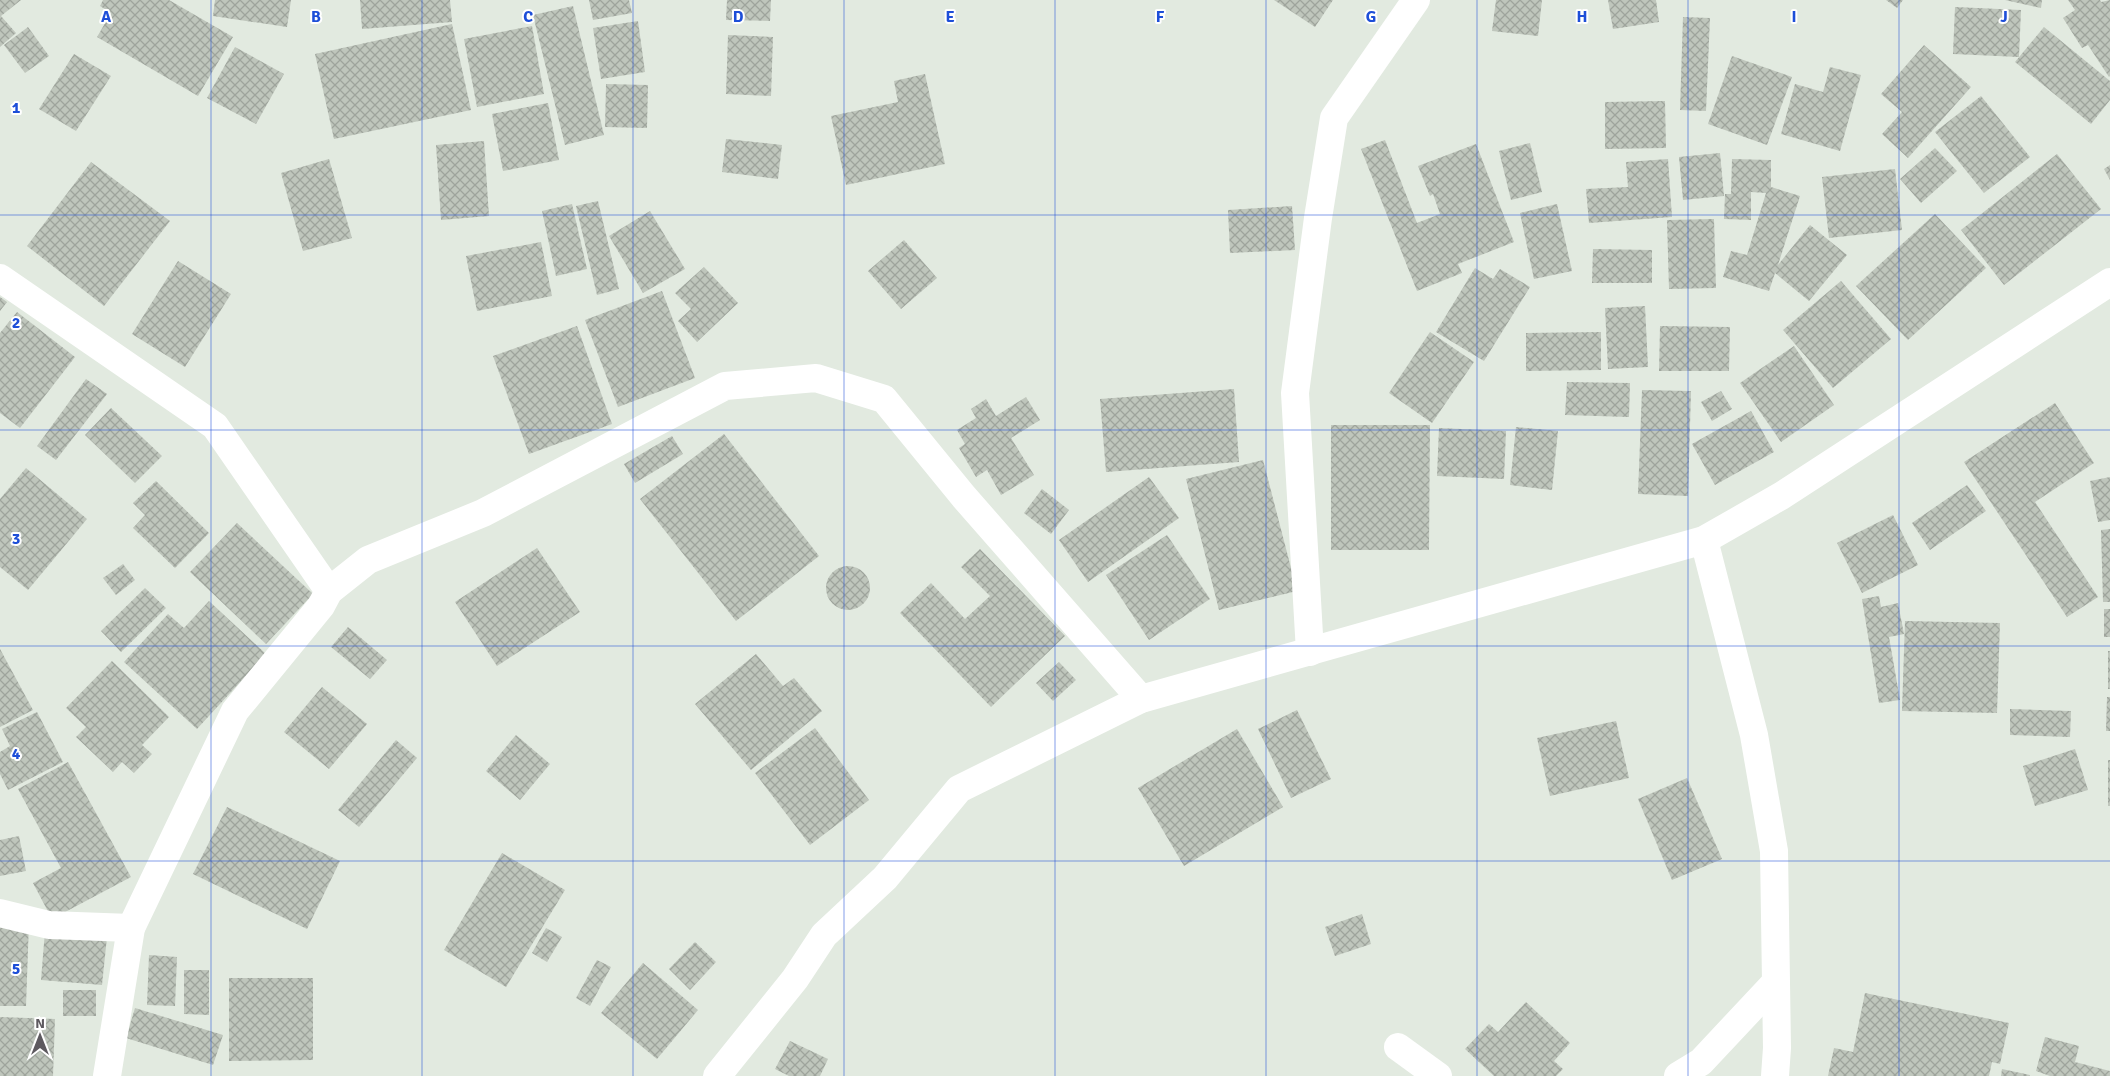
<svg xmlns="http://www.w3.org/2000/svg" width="2110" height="1076" viewBox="0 0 2110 1076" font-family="Signika,sans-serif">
<defs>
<pattern id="building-cross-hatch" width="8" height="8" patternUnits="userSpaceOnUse" patternTransform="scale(1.25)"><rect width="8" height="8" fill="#bfc6bc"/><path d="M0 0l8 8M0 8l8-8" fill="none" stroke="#9ea49c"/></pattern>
</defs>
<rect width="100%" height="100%" fill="#e2eae0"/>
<g fill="url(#building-cross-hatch)">
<polygon points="0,0 21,0 1,16 16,33 0,47"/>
<polygon points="103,0 169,0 233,37 198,96 97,37 111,13 100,6"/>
<polygon points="215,0 291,0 287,27 213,16"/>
<polygon points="360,0 450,0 452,22 362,29"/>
<polygon points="589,0 629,0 632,13 593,20"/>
<polygon points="727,0 771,0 770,21 726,20"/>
<polygon points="1274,0 1333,0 1315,27"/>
<polygon points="1496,0 1542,0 1538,36 1492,31"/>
<polygon points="1608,0 1656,0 1659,22 1613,29"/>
<polygon points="1886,0 1903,0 1897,8"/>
<polygon points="2005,0 2042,0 2041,8"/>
<polygon points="2068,0 2100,0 2101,2 2110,0 2110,76 2109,77 2088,45 2082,48 2063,18 2075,10"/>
<polygon points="573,6 604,135 565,145 533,15"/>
<polygon points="1955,7 2021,10 2019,57 1953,54"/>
<polygon points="1683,17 1710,18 1706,111 1680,110"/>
<polygon points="638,21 645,72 601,79 593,28"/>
<polygon points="452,24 471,110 334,139 315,54"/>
<polygon points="532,26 544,94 477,107 464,39"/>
<polygon points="28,27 49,56 25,73 4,45"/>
<polygon points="2044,27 2110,81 2110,100 2091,124 2015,62"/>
<polygon points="728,35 773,37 771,96 726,94"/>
<polygon points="1924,45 1971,87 1908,158 1882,134 1902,112 1881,94"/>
<polygon points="235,47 284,74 256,124 207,98"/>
<polygon points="74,54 111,76 76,131 39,109"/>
<polygon points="1732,56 1792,77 1767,145 1708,124"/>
<polygon points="1830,67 1861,75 1840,151 1781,134 1795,84 1823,92"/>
<polygon points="925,74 945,164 846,185 831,116 898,102 894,81"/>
<polygon points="606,84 648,85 647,128 605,127"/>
<polygon points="1981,96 2030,157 1984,193 1935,132"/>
<polygon points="1665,101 1666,148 1605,149 1605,102"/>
<polygon points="548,103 559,160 503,171 492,114"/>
<polygon points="726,139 782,145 778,179 722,172"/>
<polygon points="1385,140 1417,223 1440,214 1433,194 1430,196 1418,166 1476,144 1514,242 1458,264 1462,273 1417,291 1361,149"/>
<polygon points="484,141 489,216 441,220 436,145"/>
<polygon points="1530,143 1542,192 1511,200 1499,151"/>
<polygon points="1935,148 1957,171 1921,203 1900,179"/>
<polygon points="1720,153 1724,196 1683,200 1679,157"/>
<polygon points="2057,154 2101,209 2004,285 1961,230"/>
<polygon points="329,159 352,238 303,251 281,173"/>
<polygon points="1668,159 1672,217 1589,223 1586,189 1628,187 1626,162"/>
<polygon points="1732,159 1771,160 1771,187 1800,196 1778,265 1810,225 1847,255 1809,301 1775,273 1769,291 1723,277 1731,251 1747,255 1766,193 1751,192 1751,220 1724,219 1725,194 1731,194"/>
<polygon points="91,162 170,221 104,306 27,246"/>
<polygon points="2110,165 2110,180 2104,169"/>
<polygon points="1895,169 1902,230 1829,238 1822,177"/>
<polygon points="598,201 619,289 597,295 576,206"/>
<polygon points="572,204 587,269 556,276 542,211"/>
<polygon points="1557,204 1572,271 1534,279 1520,213"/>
<polygon points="1292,206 1295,250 1230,253 1228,210"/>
<polygon points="650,211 685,269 643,293 609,236"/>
<polygon points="1935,214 1986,268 1908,340 1856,286"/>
<polygon points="1714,219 1716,288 1669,289 1667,220"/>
<polygon points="904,240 937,278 901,309 868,271"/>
<polygon points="541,242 552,296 477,311 466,256"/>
<polygon points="1593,249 1652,250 1652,283 1592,283"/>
<polygon points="178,261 231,294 185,367 132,334"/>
<polygon points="704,267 738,303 697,342 678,321 691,309 675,293"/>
<polygon points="1475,268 1493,279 1500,269 1530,287 1484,361 1436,332"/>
<polygon points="1841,281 1891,339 1833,388 1783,330"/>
<polygon points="662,291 695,378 618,407 585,320"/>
<polygon points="0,297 7,302 0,311"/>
<polygon points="1645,306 1648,367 1608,369 1605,308"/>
<polygon points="17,312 75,357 20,428 0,413 0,333"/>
<polygon points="577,326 612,424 529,454 493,356"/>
<polygon points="1660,326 1730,327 1729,371 1659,371"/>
<polygon points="1430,332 1474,362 1432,423 1389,393"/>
<polygon points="1601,332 1601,370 1526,371 1526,333"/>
<polygon points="1794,346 1834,405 1781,442 1740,383"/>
<polygon points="86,379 107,394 56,460 37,446"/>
<polygon points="1567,382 1630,383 1629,417 1565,415"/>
<polygon points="1234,389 1239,462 1106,472 1100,399"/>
<polygon points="1642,390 1691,391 1688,496 1638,494"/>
<polygon points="1721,391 1732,409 1712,421 1701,402"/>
<polygon points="1026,397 1040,420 1011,438 1034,475 1001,495 987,470 976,477 959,448 965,444 957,430 976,418 971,409 986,399 996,416"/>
<polygon points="2055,403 2094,463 2035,502 2098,597 2067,617 1964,462"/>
<polygon points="111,408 162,456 135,483 85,435"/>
<polygon points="1751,411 1774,452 1715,485 1692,444"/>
<polygon points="1331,425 1430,425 1429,550 1331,550"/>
<polygon points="1516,427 1558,431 1552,490 1510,485"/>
<polygon points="1439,428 1506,431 1504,479 1437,476"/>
<polygon points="724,434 819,556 736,621 640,499"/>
<polygon points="672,436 683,454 635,483 624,464"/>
<polygon points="1263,460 1297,591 1219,610 1186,479"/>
<polygon points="26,468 87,519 28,590 0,567 0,499"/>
<polygon points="1149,477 1179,518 1088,582 1059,540"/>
<polygon points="2110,477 2110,520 2098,522 2090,481"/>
<polygon points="156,481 209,533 175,568 133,528 145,515 133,503"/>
<polygon points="1967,485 1986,511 1930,550 1912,523"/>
<polygon points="1042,489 1069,510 1051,534 1024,513"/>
<polygon points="1893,515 1918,565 1862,593 1837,543"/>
<polygon points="237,523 313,594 266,644 190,572"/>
<polygon points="2110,529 2110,602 2103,602 2101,530"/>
<polygon points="1167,535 1210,599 1149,640 1106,575"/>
<polygon points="537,548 580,612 497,666 455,602"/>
<polygon points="980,549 1065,636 991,707 900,613 931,583 965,619 990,596 961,567"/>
<polygon points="123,564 135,580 116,595 103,578"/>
<circle cx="848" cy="588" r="22"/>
<polygon points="145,588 166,608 121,652 101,631"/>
<polygon points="1879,596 1881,607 1898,603 1904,634 1889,637 1900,700 1879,703 1862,599"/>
<polygon points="209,601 266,654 197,729 124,662 168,614 184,628"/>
<rect x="2104" y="609" width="6" height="28"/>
<polygon points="1905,621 2000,623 1997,713 1902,711"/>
<polygon points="348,627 387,660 370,679 331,647"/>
<polygon points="0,649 33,710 0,727"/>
<rect x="2108" y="651" width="2" height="38"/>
<polygon points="756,654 783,686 794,678 822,711 751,770 695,704"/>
<polygon points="112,661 169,717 142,745 152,754 134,773 122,762 113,772 76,737 86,727 66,708"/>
<polygon points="1059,662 1076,680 1053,701 1036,683"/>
<polygon points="322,687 367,724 329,769 284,732"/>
<polygon points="2107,697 2110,697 2110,731 2106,731"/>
<polygon points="2010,709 2071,711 2070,737 2010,735"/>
<polygon points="1297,710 1331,779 1291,798 1258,729"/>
<polygon points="37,712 63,762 8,790 0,774 0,752 10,746 2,729"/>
<polygon points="1616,721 1629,778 1550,796 1537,738"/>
<polygon points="815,728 869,800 810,845 755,773"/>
<polygon points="1237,729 1283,807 1184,866 1138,788"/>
<polygon points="516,735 550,764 520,800 486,771"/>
<polygon points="396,740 417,758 359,827 338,810"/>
<polygon points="2075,749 2088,790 2035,806 2023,766"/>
<rect x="2108" y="760" width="2" height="46"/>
<polygon points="68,762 131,877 52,919 33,883 61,868 18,789"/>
<polygon points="1687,778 1722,859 1672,880 1638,799"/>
<polygon points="227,807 340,861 307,929 193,874"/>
<polygon points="19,836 26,871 0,876 0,840"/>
<polygon points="502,853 565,890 506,987 444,950"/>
<polygon points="1362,914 1371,944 1335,956 1325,927"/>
<polygon points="0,921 29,922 26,1006 0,1006"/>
<polygon points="546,928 562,937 547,962 532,953"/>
<polygon points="45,931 107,937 102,985 41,980"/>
<polygon points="695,942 716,962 690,990 669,969"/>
<polygon points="149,955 177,957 175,1006 147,1005"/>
<polygon points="597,960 611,967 590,1006 576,998"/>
<polygon points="643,963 698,1010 657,1059 601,1013"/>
<polygon points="184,970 209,970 209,1015 184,1014"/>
<polygon points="229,978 313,978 313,1060 229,1061"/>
<rect x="63" y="990" width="33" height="26"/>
<polygon points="1865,993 2009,1023 2000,1064 1992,1062 1989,1076 1828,1076 1834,1048 1853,1052"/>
<polygon points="1526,1002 1570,1043 1554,1061 1563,1069 1556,1076 1494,1076 1465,1049 1489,1024 1498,1032"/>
<polygon points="135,1008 223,1035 213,1065 126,1038"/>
<polygon points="0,1017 55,1019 53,1076 0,1076"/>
<polygon points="2045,1037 2079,1046 2075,1062 2110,1071 2110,1076 2050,1076 2036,1071"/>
<polygon points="790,1041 828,1059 820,1076 789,1076 775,1069"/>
<polygon points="2002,1069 2030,1075 2030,1076 2001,1076"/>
</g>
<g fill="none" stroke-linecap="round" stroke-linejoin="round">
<g stroke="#fff" stroke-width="28">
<polyline points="0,278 215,426 329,591"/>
<polyline points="1704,540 1754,735 1774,851 1777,1048 1775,1076"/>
<polyline points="1310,652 1295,393 1318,218 1334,118 1416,0"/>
<polyline points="0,913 49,925 131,928"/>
<polyline points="1398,1047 1438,1076"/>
<polyline points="107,1076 131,928 235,711 321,606 329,591 368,560 483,513 725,386 816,378 884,399 964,497 1141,699"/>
<polyline points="717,1076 795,979 824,935 885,878 959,789 1141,699 1704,540 1781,496 2110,282"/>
<polyline points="1678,1076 1701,1062 1775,983"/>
</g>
</g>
<path fill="none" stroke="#1d4ed8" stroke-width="1" stroke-opacity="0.55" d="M211,0V1076M422,0V1076M633,0V1076M844,0V1076M1055,0V1076M1266,0V1076M1477,0V1076M1688,0V1076M1899,0V1076M0,215H2110M0,430H2110M0,646H2110M0,861H2110"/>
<g font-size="16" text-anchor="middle" font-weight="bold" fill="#1d4ed8" stroke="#fff" stroke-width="4" stroke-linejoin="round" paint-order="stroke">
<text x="106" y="22">A</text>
<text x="316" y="22">B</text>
<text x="528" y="22">C</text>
<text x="738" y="22">D</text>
<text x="950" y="22">E</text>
<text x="1160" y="22">F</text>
<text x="1371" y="22">G</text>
<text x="1582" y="22">H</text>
<text x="1794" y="22">I</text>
<text x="2004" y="22">J</text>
<text x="16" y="113">1</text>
<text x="16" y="328">2</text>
<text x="16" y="544">3</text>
<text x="16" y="759">4</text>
<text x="16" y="974">5</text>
</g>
<g transform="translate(40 1036)" stroke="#ffffff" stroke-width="4" paint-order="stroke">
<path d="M0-4L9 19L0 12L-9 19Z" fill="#5d595f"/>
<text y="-8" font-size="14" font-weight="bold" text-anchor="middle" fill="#5d595f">N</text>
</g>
</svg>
